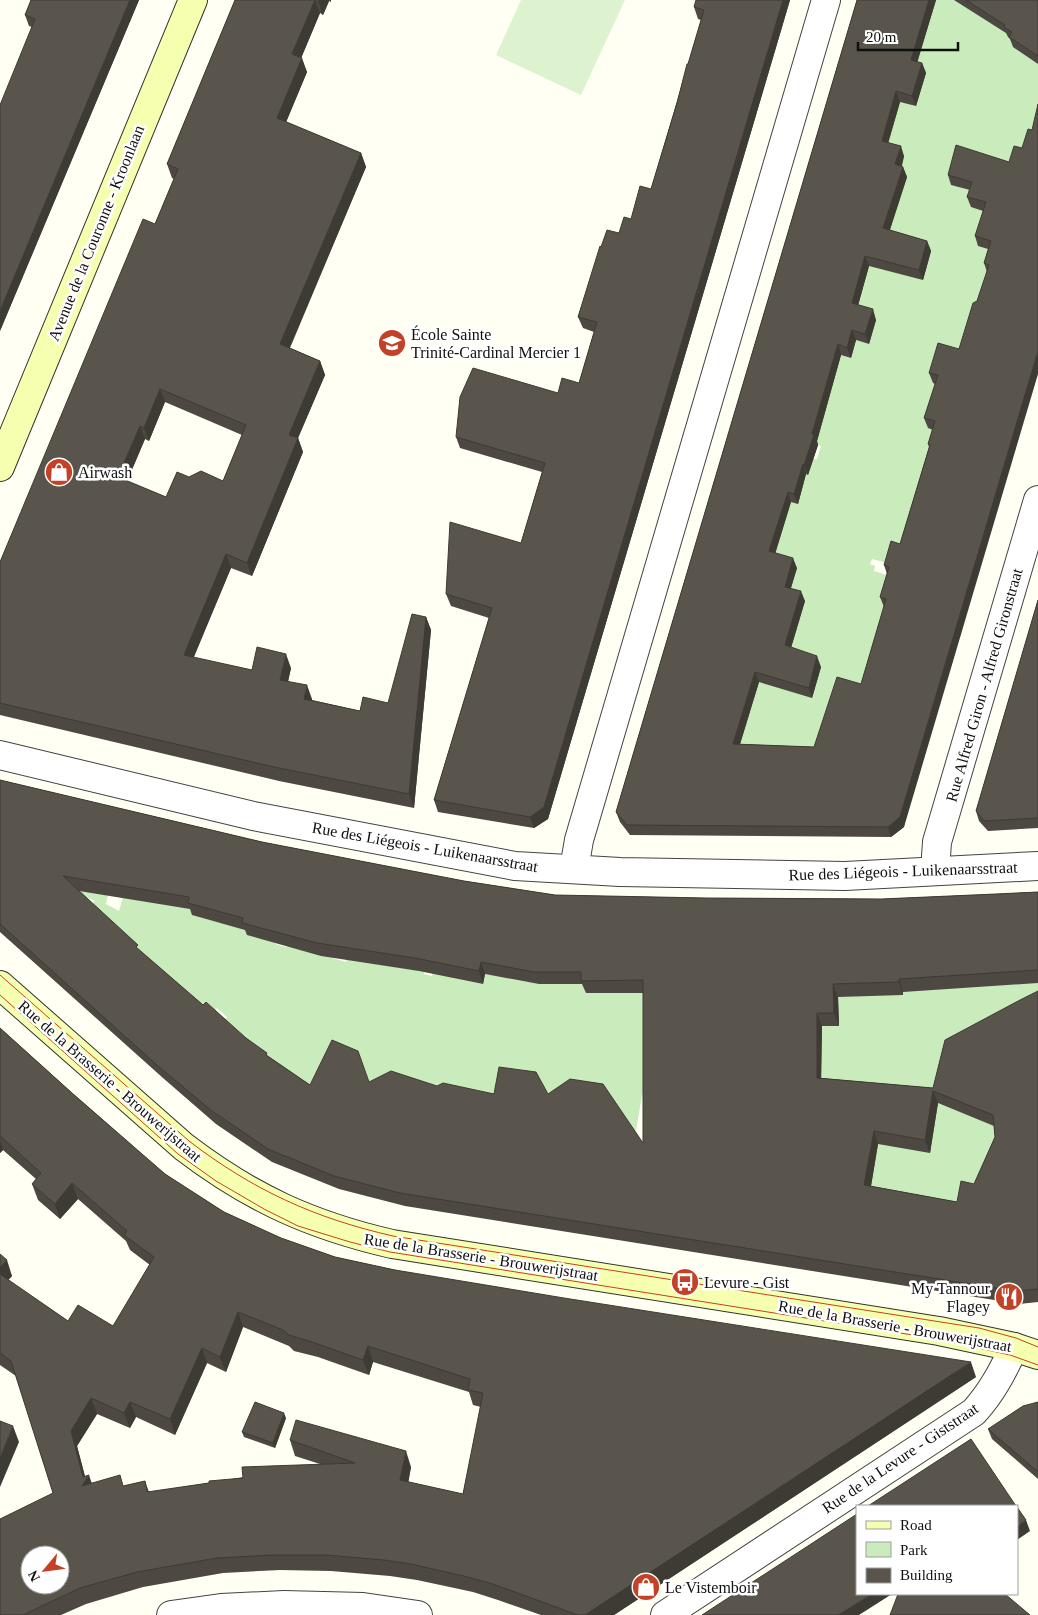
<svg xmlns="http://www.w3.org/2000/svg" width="1038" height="1615" viewBox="0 0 1038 1615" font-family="Georgia,serif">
<rect width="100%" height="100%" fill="#fffff4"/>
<g fill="#caebbc">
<polygon points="935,0 976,0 1038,40 1038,141 972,207 985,211 999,253 963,359 936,351 931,366 980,397 946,434 918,507 891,564 872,559 870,564 875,566 874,571 896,578 861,743 761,760 712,730 750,711 755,696 736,690 800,618 805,601 764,590 761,557 806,474 808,475 813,459 817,459 821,446 784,434 841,355 851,358 856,340 869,344 876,319 845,309 856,278 892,222 897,208 878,148 891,111 912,69"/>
<polygon points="87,863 108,895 106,904 119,911 129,875 194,909 193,915 217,922 278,932 275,944 286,947 336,939 332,958 346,962 351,946 394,967 407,969 426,962 424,974 432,976 434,963 455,967 453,978 483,984 485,974 527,982 586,984 586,993 617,993 629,985 821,1090 822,1036 820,1026 837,991 903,967 1038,974 1038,1006 944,1074 926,1099 930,1152 938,1103 968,1115 1027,1126 967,1205 919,1208 647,1092 642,1095 633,1149 496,1127 316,1095 218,1027 227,1017 217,1008 204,1022 70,928 95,901 80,894"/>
</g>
<polygon fill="#ddf2ce" points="521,0 625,0 581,95 496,55"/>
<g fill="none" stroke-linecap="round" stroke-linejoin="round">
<defs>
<g id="minor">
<polyline points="0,755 253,816 515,866 620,872 845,876 1038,866"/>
<polyline points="574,869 579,840 826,0"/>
<polyline points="935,871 937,842 1038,500"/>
</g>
<g id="tertiary">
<polyline points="171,1615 221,1608 284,1605 363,1607 418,1615"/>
<path d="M665,1615L974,1412C992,1392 1003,1371 1014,1347"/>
</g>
<g id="secondary">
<polyline points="0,467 193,0"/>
<path d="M0,985L184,1147C251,1198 310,1225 392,1244L939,1331L1014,1347L1038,1355"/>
</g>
</defs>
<use href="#minor" stroke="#434343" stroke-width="30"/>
<use href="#tertiary" stroke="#434343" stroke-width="30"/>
<use href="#secondary" stroke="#323232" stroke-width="30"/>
<use href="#minor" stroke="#fff" stroke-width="28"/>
<use href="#tertiary" stroke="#fff" stroke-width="28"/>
<use href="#secondary" stroke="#f6ffaf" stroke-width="28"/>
<g stroke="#c34126" stroke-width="1">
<path d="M0,975L189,1141C253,1190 314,1218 393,1236L979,1328L1016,1338L1038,1347"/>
<polyline points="0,995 178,1154 216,1181 264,1209 298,1226 350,1242 390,1252 938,1339 1010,1355 1038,1365"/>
</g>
</g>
<g fill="#4d4841" fill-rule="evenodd">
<polygon points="31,0 139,0 0,331 32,27 29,26 25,15"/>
<path d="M235,0H331V2L329,1L323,15L320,13L301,58L307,72L286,122L361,153L366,167L290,348L320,361L325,375L298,438L303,452L252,576L231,568L193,658L252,670L291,668L288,682L312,699V700L360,711L388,703L426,617L431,630L414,808L279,781L0,715V562L155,224L174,179L172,178L167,164ZM165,402L242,435L223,481L189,477L166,497L127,481L145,439L149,441Z"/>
<polygon points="696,0 790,0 548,819 534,828 438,812 434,800 489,618 451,606 446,594 521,543 542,472 460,448 456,437 558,393 579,383 594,332 583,328 578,317 601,247 619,233 631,219 651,189 701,20 698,19 694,7"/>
<polygon points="857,0 936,0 917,62 922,63 926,73 916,106 900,102 888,142 904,156 902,166 903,167 907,177 890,230 927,241 931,251 923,280 869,266 858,305 876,320 869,344 856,340 851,358 841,355 817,441 818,445 808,475 806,474 798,504 791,502 775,553 797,568 791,588 805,601 791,647 821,667 812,698 759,682 740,744 814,747 861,684 884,607 880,597 887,574 884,565 900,544 929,447 928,444 933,430 928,428 924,418 935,384 933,383 929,373 959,349 977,301 987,272 984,263 988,249 978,246 975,236 983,211 971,207 967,197 970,190 951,185 948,175 1009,162 904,827 891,837 630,835 620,822 616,812"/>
<polygon points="954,0 1038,0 1038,64 1013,47 1010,39 1008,37 1006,33"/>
<polygon points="1038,600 1038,828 988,831 979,821 976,811"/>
<path d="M0,780L262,842L464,881L555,895L706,898L881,899L996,894L1038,892V983L903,992V995L838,997L839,1026H822L821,1078L933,1088L1038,991V1302L1019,1304L405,1206L339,1189L272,1162L216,1124L163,1078L0,932ZM79,891L190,909L192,915L245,930L247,935L321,956L419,971L483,984L485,974L539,984H582L586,993H643V1143L548,1094H494L437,1086L369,1082L310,1085L268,1056L246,1038L203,1005L140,951ZM938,1103L994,1126L995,1137L974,1184L957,1202L871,1186L878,1144L930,1153Z"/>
<path d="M0,1028L72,1093L165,1174L224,1212L281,1238L335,1257L395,1270L976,1377L614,1615H541L498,1600L473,1592L417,1580L390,1576L331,1571L280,1570L223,1573L143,1587L86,1604L61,1615H0L53,1493L16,1376L0,1365V1254L12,1276L8,1280L68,1321L113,1326L150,1265L130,1250L126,1241L78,1199L60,1219L38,1200L32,1184L36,1179L3,1150L0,1153ZM243,1327L289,1346L294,1351L318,1357L369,1375L373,1362L469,1392L473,1405L481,1407L463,1494L408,1482L411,1467L290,1440L295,1456L320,1464L209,1483L149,1492L145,1481L124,1486L92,1483L85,1477L77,1446L97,1414L130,1428L136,1417L175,1435L207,1363L226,1372Z"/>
<polygon points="1038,1402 1038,1479 992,1439 988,1429"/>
<polygon points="286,1418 275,1448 244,1437 242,1432"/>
</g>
<g fill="#3e3b35">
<polygon points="130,0 139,0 0,331 0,311"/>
<polygon points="315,0 320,13 297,68 292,54"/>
<polygon points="319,0 329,0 329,1 323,15 318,1"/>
<polygon points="783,0 790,0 548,819 534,828 530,817"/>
<polygon points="929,0 936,0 915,70 911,60"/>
<polygon points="302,58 307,72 282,132 277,118"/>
<polygon points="922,63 926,73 916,106 912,96"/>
<polygon points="896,91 900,102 886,151 882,141"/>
<polygon points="901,146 904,156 899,174 895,164"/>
<polygon points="361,153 366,167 285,358 280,344"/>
<polygon points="903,167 907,177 887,238 883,228"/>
<polygon points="927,241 931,251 923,280 919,270"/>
<polygon points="865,256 869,266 856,313 852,303"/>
<polygon points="873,309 876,320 869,344 865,334"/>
<polygon points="852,330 856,340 851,358 847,348"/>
<polygon points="838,344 841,355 817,441 818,445 808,475 804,465 812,434"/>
<polygon points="1038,351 1038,374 904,827 891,837 888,827"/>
<polygon points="320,361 325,375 298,438 303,452 252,576 247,563 289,435"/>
<polygon points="160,389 165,402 149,441 144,428"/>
<polygon points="140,426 145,439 123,491 118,477"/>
<polygon points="803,464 806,474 798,504 794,494"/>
<polygon points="788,492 791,502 773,561 769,551"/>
<polygon points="226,554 231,568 189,669 184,655"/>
<polygon points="793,558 797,568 788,597 785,587"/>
<polygon points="801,591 805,601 789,655 785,645"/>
<polygon points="426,617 431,630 414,808 409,794"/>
<polygon points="286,654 291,668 285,694 280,680"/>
<polygon points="817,656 821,667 812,698 809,688"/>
<polygon points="755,672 759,682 737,754 733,744"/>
<polygon points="307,685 312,699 309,712 304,699"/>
<polygon points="481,962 485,974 483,984 479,971"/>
<polygon points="899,979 903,992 903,995 899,982"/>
<polygon points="833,984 838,997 839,1026 834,1013"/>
<polygon points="817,1013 822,1026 821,1091 817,1078"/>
<polygon points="933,1091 938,1103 930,1153 925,1140"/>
<polygon points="874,1131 878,1144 869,1198 864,1185"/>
<polygon points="0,1140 3,1150 0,1153"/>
<polygon points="72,1183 78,1199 60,1219 55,1204"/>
<polygon points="7,1260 12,1276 2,1287 0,1282 0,1268"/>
<polygon points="238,1312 243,1327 226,1372 220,1357"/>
<polygon points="368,1346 373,1362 369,1375 363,1360"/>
<polygon points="202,1348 207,1363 175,1435 170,1419"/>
<polygon points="971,1362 976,1377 614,1615 585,1615"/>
<polygon points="91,1398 97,1414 77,1446 86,1480 89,1475 94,1490 82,1486 83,1477 71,1431"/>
<polygon points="130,1402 136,1417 130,1428 124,1413"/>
<polygon points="284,1413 286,1418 275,1448 273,1443"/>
<polygon points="13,1426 19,1442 0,1487 0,1458"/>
<polygon points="406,1451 411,1467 406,1496 400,1480"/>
<polygon points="1026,1520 1030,1531 1017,1540 1017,1527"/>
<polygon points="872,1594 892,1594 859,1615 838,1615"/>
</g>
<g fill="#59544c" stroke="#3e3b35" fill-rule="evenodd">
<polygon points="31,0 130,0 0,311 0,105 35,19 25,15"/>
<path d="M235,0H315L292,54L302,58L277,118L361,153L280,344L320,361L289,435L298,438L247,563L226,554L184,655L252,670L257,647L286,654L280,680L307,685L304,699L360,711L363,697L388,703L412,614L426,617L409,794L274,767L0,703V562L143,219L155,224L178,169L167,164ZM160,389L246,425L223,481L201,471L189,477L177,472L166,497L118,477L140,426L144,428Z"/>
<polygon points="696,0 783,0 544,807 530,817 434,800 492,608 446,594 450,522 521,543 545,463 456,437 460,397 473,368 558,393 562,378 579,383 597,322 578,317 600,246 601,247 607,230 619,233 624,217 631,219 640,186 651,189 677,103 687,64 688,64 704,10 694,7"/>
<polygon points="857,0 929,0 911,60 922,63 912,96 896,91 882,141 901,146 895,164 903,167 883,228 927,241 919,270 865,256 852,303 873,309 865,334 852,330 847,348 838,344 812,434 814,435 804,465 803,464 794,494 788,492 769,551 793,558 785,587 801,591 785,645 817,656 809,688 755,672 733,744 814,747 837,677 861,684 886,599 880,597 889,567 884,565 891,541 900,544 930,445 928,444 935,421 924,418 938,375 929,373 938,343 959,349 973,303 977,301 989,265 984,263 991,241 975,236 986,202 967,197 972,182 948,175 956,145 1009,162 1014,146 1022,148 1028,129 1032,130 1038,104 1038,351 900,817 888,827 627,825 616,812"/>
<polygon points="966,0 1038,0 1038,56 1009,37 1012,32 1004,27 1005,25"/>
<polygon points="1038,600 1038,818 984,821 976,811"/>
<path d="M0,780L262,842L464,881L555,895L706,898L881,899L996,894L1038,892V970L899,979V982L833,984L834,1013H817V1078L933,1088L945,1040L1020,1000L1038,991V1289L1014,1291L400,1193L334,1176L268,1149L212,1111L158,1066L0,924ZM63,876L189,897L188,903L243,918L242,923L317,943L415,958L479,971L481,962L534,972H581V981L643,980V1143L603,1084L570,1079L548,1094L536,1072L499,1067L494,1094L443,1083L437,1086L391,1071L369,1082L358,1051L332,1040L310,1085L266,1055L267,1053L246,1038L206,1002L203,1005L136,947L138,945ZM933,1091L993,1115L995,1137L974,1184L961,1181L957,1202L864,1185L874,1131L925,1140Z"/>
<path d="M0,1028L72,1093L165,1174L224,1212L281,1238L335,1257L395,1270L564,1298L971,1362L585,1615H578L493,1584L468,1577L411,1564L384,1560L326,1555H274L217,1558L137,1572L80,1588L23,1615H0V1519L53,1493L11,1361L0,1353V1274L68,1321L78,1305L113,1326L154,1257L124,1235L127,1231L72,1183L55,1204L32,1184L41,1173L0,1136ZM238,1312L283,1330L289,1335L312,1342L363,1360L368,1346L470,1379L468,1390L483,1393L463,1494L400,1480L406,1451L296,1420L290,1440L355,1463L242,1467L243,1478L209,1481V1483L147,1492L145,1481L123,1486L120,1475L82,1486L89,1475L83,1477L71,1431L91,1398L124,1413L130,1402L170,1419L202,1348L220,1357ZM30,1555H60V1585H30Z"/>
<polygon points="0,1254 7,1260 0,1268"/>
<polygon points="255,1402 284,1413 273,1443 242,1432"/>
<polygon points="1038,1402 1038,1472 988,1429 1023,1406"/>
<polygon points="0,1421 13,1426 0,1458"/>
<polygon points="971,1439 1016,1506 868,1506"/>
<polygon points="1017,1507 1026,1520 1017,1527"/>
<polygon points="857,1514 857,1594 872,1594 838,1615 702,1615"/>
<polygon points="898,1594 1005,1594 1030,1615 890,1615"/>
</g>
<defs>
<symbol id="school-disc" viewBox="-11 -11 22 22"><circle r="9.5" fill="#c34126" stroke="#fff"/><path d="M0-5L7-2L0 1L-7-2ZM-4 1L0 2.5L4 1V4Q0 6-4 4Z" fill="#fff"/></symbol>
<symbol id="shop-disc" viewBox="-11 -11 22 22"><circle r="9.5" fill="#c34126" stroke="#fff"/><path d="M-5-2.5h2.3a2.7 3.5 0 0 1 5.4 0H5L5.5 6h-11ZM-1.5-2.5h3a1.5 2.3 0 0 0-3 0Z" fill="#fff"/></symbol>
<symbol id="bus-disc" viewBox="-11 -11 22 22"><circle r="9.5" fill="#c34126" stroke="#fff"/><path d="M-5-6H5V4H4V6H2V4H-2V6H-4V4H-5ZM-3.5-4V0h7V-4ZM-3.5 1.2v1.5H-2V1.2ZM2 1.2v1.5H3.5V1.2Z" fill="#fff"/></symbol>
<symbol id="restaurant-disc" viewBox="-11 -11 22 22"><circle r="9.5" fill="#c34126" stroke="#fff"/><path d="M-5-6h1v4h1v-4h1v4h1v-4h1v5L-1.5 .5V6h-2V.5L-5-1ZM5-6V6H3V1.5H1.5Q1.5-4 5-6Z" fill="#fff"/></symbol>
</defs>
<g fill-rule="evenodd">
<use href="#school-disc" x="376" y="327" width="32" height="32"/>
<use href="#shop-disc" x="43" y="456" width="32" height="32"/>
<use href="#bus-disc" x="669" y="1266" width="32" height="32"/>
<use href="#restaurant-disc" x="993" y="1281" width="32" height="32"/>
<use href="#shop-disc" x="630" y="1571" width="32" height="32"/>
</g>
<g text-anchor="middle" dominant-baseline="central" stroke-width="5" stroke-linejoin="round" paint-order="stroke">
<g font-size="16" fill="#101010" stroke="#fff">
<text transform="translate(96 233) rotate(-68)">Avenue de la Couronne - Kroonlaan</text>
<text transform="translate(984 685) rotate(-74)">Rue Alfred Giron - Alfred Gironstraat</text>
<text transform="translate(425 847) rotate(10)">Rue des Liégeois - Luikenaarsstraat</text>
<text transform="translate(903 871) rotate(-2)">Rue des Liégeois - Luikenaarsstraat</text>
<text transform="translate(110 1081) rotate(41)">Rue de la Brasserie - Brouwerijstraat</text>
<text transform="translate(481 1257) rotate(9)">Rue de la Brasserie - Brouwerijstraat</text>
<text transform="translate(895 1326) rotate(10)">Rue de la Brasserie - Brouwerijstraat</text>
<text transform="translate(900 1458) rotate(-34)">Rue de la Levure - Giststraat</text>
</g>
<g font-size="16" fill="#101010" stroke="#fff" text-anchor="start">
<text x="411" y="334">École Sainte<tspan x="411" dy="18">Trinité-Cardinal Mercier 1</tspan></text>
<text x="78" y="472">Airwash</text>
<text x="704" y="1282">Levure - Gist</text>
<text x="990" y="1288" text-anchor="end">My Tannour<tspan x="990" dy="18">Flagey</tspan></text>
<text x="665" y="1587">Le Vistemboir</text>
</g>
</g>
<rect x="856" y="1505" width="162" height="90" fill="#ffffff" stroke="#9f9f9f"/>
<rect x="866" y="1521" width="25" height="8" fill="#f6ffaf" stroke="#9f9f9f"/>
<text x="900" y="1530" font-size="15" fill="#101010">Road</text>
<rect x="866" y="1542" width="25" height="15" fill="#caebbc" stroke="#9f9f9f"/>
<text x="900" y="1555" font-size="15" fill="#101010">Park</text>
<rect x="866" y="1568" width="25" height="15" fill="#59544c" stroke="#9f9f9f"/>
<text x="900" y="1580" font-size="15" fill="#101010">Building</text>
<g transform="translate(45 1570) rotate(241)"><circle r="24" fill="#ffffff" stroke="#9f9f9f"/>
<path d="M0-4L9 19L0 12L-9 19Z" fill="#c34126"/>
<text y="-8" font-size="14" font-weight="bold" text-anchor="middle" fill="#101010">N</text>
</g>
<path d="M858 42v8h100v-8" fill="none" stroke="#101010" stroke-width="2.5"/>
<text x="866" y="42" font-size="15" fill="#101010" stroke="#ffffff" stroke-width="4" paint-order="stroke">20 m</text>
</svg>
